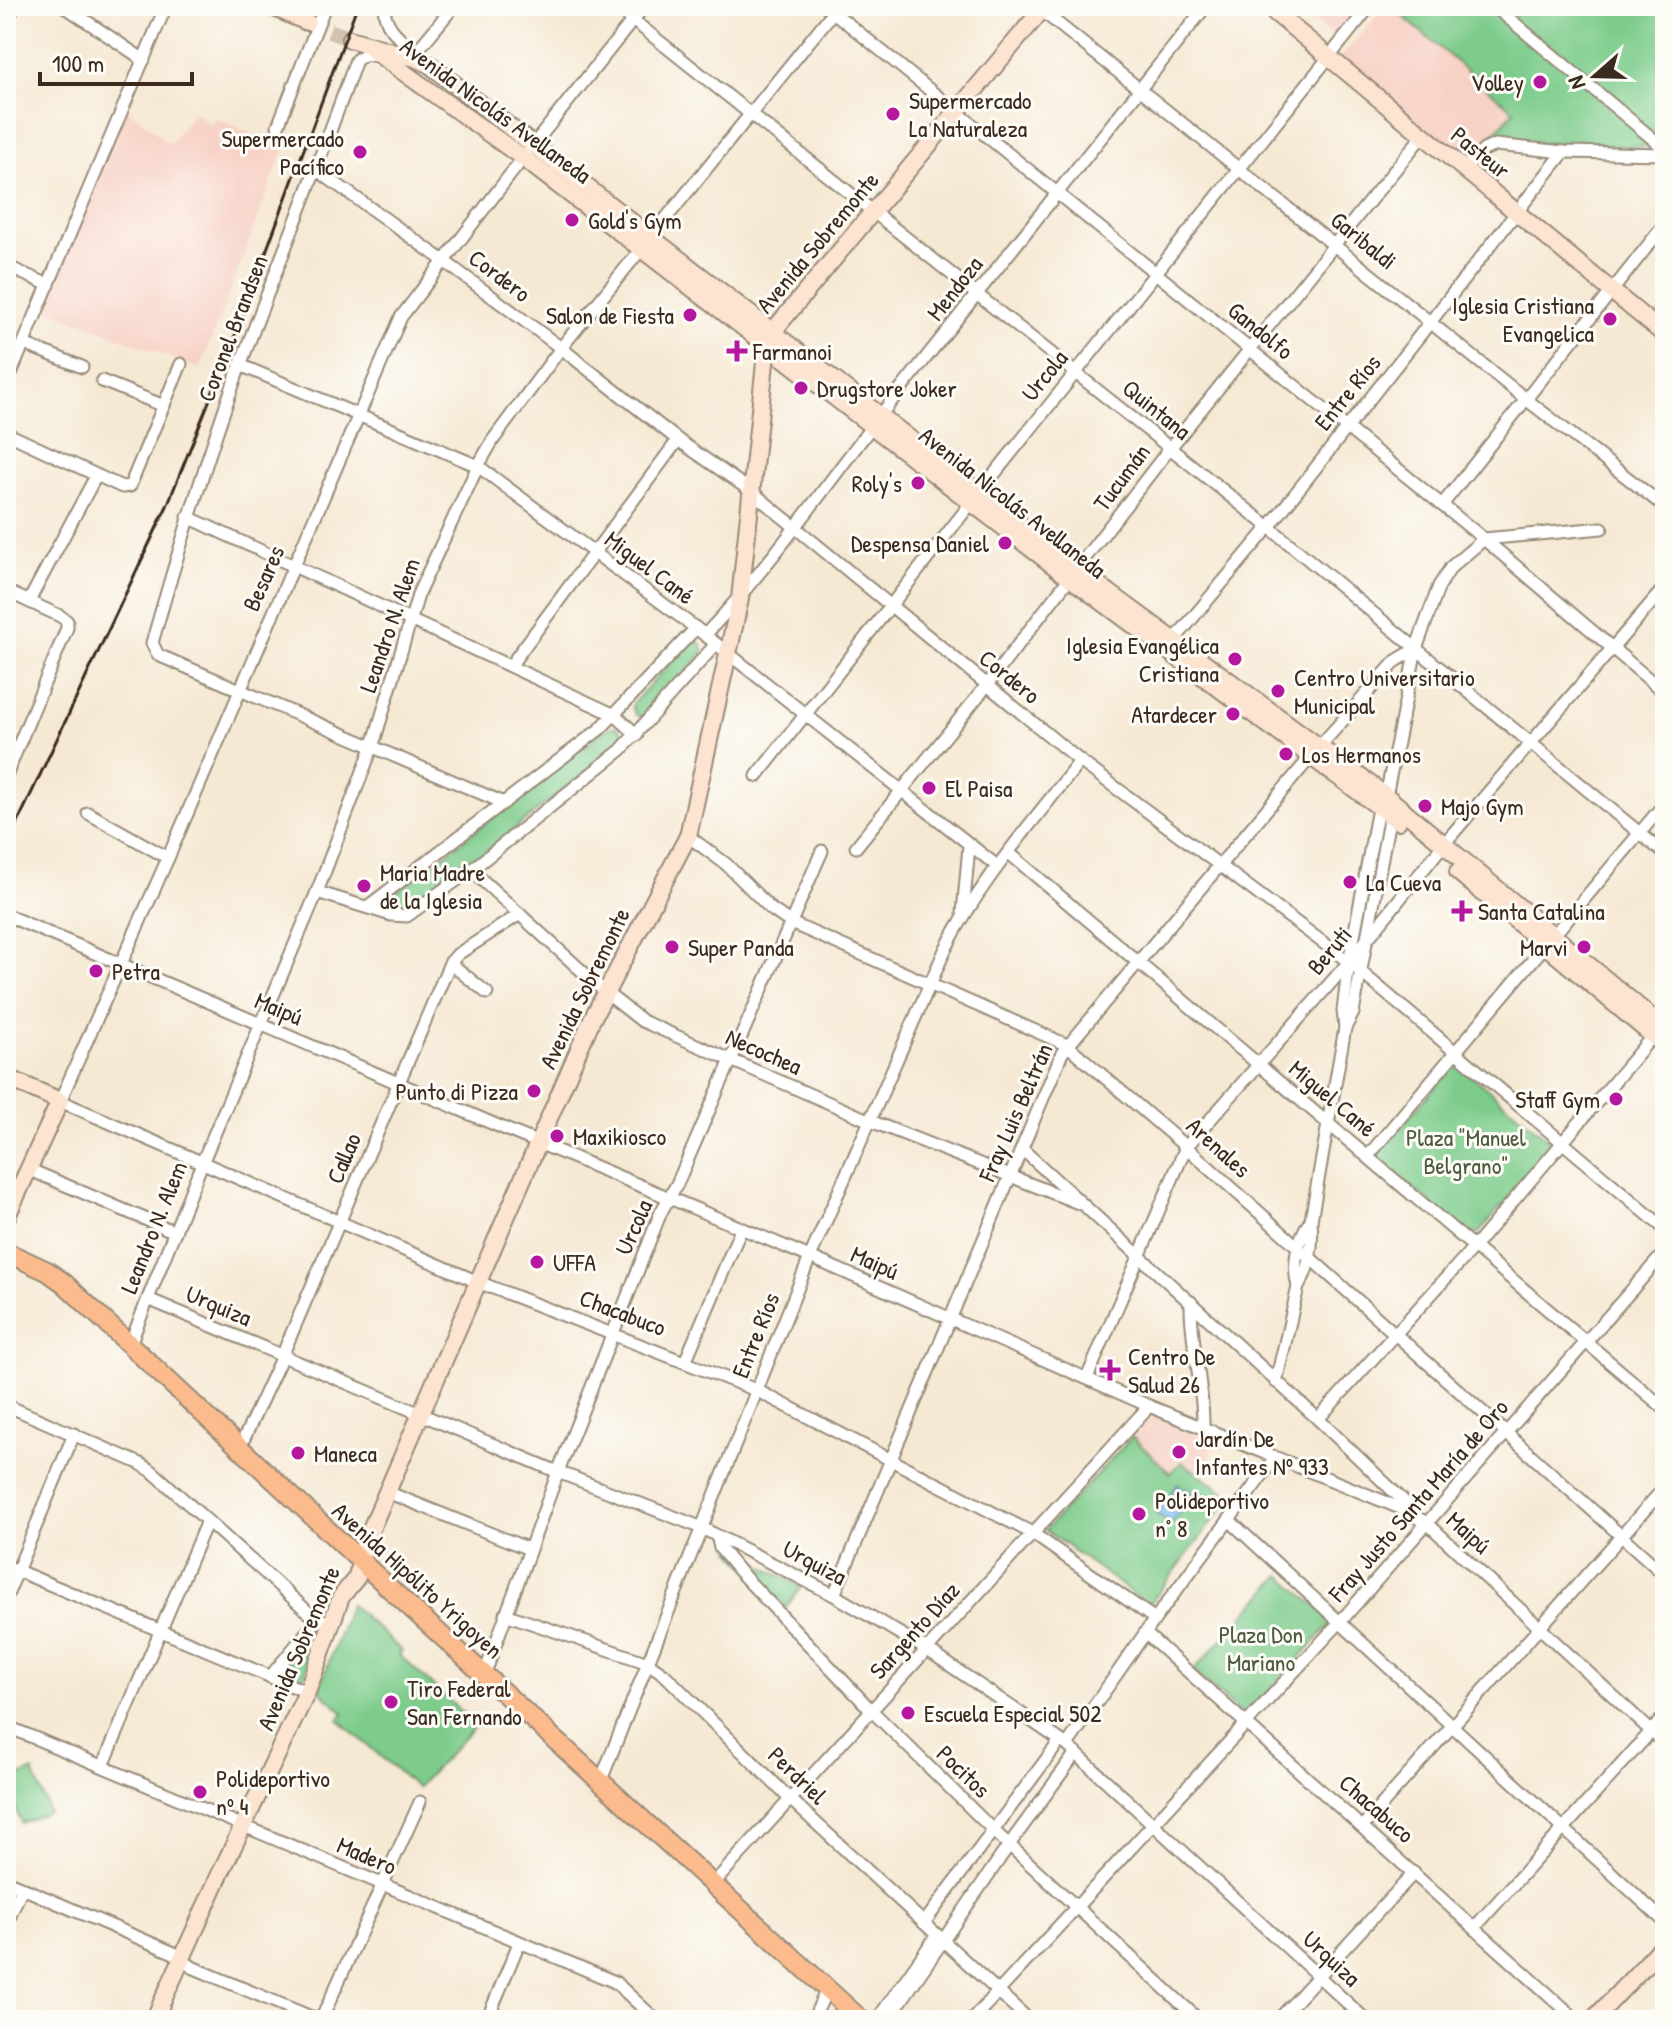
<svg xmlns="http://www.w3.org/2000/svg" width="1671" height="2026" viewBox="0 0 1671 2026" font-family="'Patrick Hand',sans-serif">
<rect width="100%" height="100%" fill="#fdfcf7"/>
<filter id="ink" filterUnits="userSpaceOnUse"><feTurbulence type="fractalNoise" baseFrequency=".0125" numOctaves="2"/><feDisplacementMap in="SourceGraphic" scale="16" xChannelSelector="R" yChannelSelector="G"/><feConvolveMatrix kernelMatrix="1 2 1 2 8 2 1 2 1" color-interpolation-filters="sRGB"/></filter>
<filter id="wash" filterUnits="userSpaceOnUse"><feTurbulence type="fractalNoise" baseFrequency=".006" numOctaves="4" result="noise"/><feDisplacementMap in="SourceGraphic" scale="32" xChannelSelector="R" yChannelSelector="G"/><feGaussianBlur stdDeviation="1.8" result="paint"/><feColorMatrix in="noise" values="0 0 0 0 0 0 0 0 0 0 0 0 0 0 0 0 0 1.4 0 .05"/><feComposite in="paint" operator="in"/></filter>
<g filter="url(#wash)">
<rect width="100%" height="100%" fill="#f6e9d4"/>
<g fill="#f7d1c6">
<polygon points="1296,6 1361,6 1335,37"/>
<polygon points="1386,6 1391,6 1515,111 1464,163 1340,58"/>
<polygon points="127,108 170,144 194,112 211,125 214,117 267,140 274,124 291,131 200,369 44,308"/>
<polygon points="1157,1417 1213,1442 1203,1477 1182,1462 1171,1474 1132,1437 1150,1418"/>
</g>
<g fill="#7dcc8c" stroke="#5c7b55" stroke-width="2">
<polygon points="1391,6 1494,6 1511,20 1523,6 1665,6 1665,147 1564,145 1490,138 1514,111"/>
<polygon points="692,640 701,643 704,652 643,718 636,715 632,707 634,702"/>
<path d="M614,726C622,728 626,735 622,743L473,862L406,911L394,909L391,902L392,895L607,729Z"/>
<polygon points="1456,1063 1548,1139 1551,1147 1479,1233 1474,1235 1467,1233 1382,1163 1378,1157 1380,1150"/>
<polygon points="1132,1437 1170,1473 1182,1462 1231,1497 1149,1605 1045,1530"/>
<polygon points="730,1549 801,1587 786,1608"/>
<polygon points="1281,1575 1329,1618 1330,1625 1251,1711 1242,1714 1193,1671"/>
<polygon points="350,1604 402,1651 399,1655 476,1725 417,1788 339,1720 344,1713 319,1690"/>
<polygon points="315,1634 318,1637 302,1683 298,1684 279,1674"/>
<polygon points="33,1771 49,1812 21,1823 6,1781"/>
</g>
<polygon fill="#7abcef" stroke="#5a7386" stroke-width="2" points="1178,1484 1193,1494 1171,1524 1156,1513"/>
</g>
<g filter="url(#ink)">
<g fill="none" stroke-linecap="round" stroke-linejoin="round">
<polyline stroke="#d1c3b0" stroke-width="16" stroke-dasharray="16 8" stroke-linecap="butt" points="307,22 350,39"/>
<defs>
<g id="street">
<polyline points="64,6 144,60"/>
<path d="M385,6C381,28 408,44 422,58"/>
<polyline points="615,6 1269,527 1665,854"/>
<polyline points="644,6 523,158 401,317 168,858 60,1101 478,1282 756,1390 1032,1533 1155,1619"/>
<polyline points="826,6 1484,539 1665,693"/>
<polyline points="1036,6 1527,400 1665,507"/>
<polyline points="1494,6 1665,149"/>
<polyline points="6,24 14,6"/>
<polyline points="416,52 454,6"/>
<path d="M380,57L366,54L356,60C320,162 279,262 241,363C207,455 179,549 152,643L158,655L504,803"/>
<polyline points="278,126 325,6"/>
<polyline points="1464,169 1484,150 1495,145 1564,152 1665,154"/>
<polyline points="317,170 444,261 561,348 678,440 751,491 1080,761 1349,962 1665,1229"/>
<polyline points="6,266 49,285"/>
<polyline points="24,344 82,367"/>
<polyline points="240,365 478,466 705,635 997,866"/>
<polyline points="102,381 164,406"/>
<polyline points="6,385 166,6"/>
<polyline points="6,433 122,487 130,486 181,364"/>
<polyline points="1442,505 1665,224"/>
<polyline points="188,517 615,715 637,735"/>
<polyline points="6,591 60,616 67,621 67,628 6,776"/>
<polyline points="29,601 96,476"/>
<path d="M705,635C770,566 824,488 882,413C990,277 1099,142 1206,6"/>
<polyline points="1170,645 1269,527 1564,152"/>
<polyline points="510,666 678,440"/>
<polyline points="757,776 979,493 1370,6"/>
<polyline points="88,813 168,858"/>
<polyline points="688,836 726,864 771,909 791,923 1067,1045 1186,1147 1665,1575"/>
<polyline points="856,847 987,685 1170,448 1423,135"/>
<polyline points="1009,853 1665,1409"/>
<polyline points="471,870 605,992 642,1021 868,1120 1081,1204"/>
<polyline points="317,892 391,915 407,916 471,870 621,750 716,644"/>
<polyline points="367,907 600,729 696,628"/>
<polyline points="963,913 969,846"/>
<polyline points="6,915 510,1131 810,1257 1149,1406 1400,1508 1427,1523 1665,1744"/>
<polyline points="450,963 487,993"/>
<polyline points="1345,1028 1353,1013 1390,814 1386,796 1416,649 1439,586 1451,567 1484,539 1602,528"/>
<polyline points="1022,1149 1318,1419 1415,1512"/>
<polyline points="1368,1156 1665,803"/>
<polyline points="28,1169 175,1232"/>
<path d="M1298,1287C1292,1264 1297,1239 1311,1220"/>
<polyline points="148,1299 558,1472 700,1527 834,1595 926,1649 1067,1745 1366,2020"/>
<path d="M1191,1302C1190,1344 1204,1385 1203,1427"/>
<polyline points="130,1344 202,1163 317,892 373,745 419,592 478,466 493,440 561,348 838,6"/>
<polyline points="685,1362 741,1229"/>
<polyline points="1087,1378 1186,1147 1349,962 1443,845 1665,587"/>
<path d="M1276,1382L1298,1287C1311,1267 1313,1243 1311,1220L1345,1028L1343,1011L1349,962L1379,803"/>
<polyline points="6,1405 141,1464 152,1471 317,1620"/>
<polyline points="1318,1419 1475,1246 1657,1031"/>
<polyline points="240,1447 282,1356 450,963 458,954 520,914"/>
<polyline points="387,1492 529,1549"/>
<polyline points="1229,1520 1665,1922"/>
<polyline points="717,1536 720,1548 739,1571 871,1710 994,1831 1199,2020"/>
<polyline points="6,1566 307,1692"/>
<polyline points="834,1595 1062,1053 1319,747 1396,661 1416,649"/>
<polyline points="6,1598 74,1434"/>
<polyline points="505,1614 648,1663 664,1674 790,1799 1029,2020"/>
<polyline points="1145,1633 1577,2020"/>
<polyline points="485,1673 558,1472 661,1212 677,1184 822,851"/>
<polyline points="270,1677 317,1620 323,1620"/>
<polyline points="6,1726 615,1982 656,2020"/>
<polyline points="1067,1745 1155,1619 1275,1458"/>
<polyline points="103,1766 207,1521"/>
<path d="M601,1780L810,1257L945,950C980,881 1033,822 1080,761"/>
<polyline points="1362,1827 1665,1487"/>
<polyline points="6,1881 174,1953 192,1967 318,2020"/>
<polyline points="713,1884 1149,1406"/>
<polyline points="924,1923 1060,1741"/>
<polyline points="6,1925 22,1888"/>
<polyline points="1475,1927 1665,1716"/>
<polyline points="321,2020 420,1802"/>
<polyline points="487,2020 519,1943"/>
<polyline points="813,2020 827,1989"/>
<polyline points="877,2020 937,1935"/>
<polyline points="888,2020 1009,1845 1076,1753"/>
<polyline points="972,2020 1340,1622 1665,1252"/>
<polyline points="1278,2020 1414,1873"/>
</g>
<g id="secondary">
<polyline points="270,6 307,22"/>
<polyline points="1267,6 1665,335"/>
<polyline points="350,39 415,58 430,65 1077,569 1386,796 1665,1029"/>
<polyline points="374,51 523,158 1058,569 1398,821"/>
<polyline points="1458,872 1665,1046"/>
<polyline points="6,1077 60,1101 6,1218"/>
<polyline points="154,2020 221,1872 307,1692 341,1597 357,1577 364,1545 592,1019 688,836 740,599 767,344 774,330 1045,6"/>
<polyline points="1593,2020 1665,1944"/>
</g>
<polyline id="primary" points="6,1252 47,1271 64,1283 385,1584 861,2020"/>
</defs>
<use href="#street" stroke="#988a79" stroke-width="15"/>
<use href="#secondary" stroke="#988a79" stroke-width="20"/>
<use href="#primary" stroke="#988a79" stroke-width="22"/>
<use href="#street" stroke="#fff" stroke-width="11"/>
<use href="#secondary" stroke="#fde4d1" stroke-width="16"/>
<use href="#primary" stroke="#fbbb8c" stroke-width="18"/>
<polyline stroke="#3b2a1e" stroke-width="3" points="6,847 167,506 230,349 357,6"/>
</g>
</g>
<g fill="#b5179e" stroke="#fdfcf7" stroke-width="3">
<circle cx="1540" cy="82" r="8"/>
<circle cx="893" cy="114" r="8"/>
<circle cx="360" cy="152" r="8"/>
<circle cx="572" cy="220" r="8"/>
<circle cx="690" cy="315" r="8"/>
<circle cx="1610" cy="319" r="8"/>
<path d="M733 339h8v8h8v8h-8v8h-8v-8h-8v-8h8z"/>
<circle cx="801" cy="388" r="8"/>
<circle cx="918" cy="483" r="8"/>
<circle cx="1005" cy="543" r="8"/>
<circle cx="1235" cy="659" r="8"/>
<circle cx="1278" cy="691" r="8"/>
<circle cx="1233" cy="714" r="8"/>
<circle cx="1286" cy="754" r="8"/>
<circle cx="929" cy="788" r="8"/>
<circle cx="1425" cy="806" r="8"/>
<circle cx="1350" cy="882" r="8"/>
<circle cx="364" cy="886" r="8"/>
<path d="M1458 899h8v8h8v8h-8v8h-8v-8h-8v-8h8z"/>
<circle cx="672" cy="947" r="8"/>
<circle cx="1584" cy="947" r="8"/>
<circle cx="96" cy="971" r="8"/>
<circle cx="534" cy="1091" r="8"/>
<circle cx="1616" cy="1099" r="8"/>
<circle cx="557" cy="1136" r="8"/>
<circle cx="537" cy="1262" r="8"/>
<path d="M1106 1358h8v8h8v8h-8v8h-8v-8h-8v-8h8z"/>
<circle cx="1179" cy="1452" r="8"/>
<circle cx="298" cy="1453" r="8"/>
<circle cx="1139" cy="1514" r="8"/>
<circle cx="391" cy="1702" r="8"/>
<circle cx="908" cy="1713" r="8"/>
<circle cx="200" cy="1792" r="8"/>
</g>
<g text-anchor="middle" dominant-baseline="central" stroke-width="6" stroke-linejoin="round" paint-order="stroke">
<g font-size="24" fill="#3b2a1e" stroke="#fdfcf7" text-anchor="start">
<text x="1524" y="82" text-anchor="end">Volley</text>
<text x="909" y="100">Supermercado<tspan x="909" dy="28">La Naturaleza</tspan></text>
<text x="344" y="138" text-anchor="end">Supermercado<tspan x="344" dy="28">Pacífico</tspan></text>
<text x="588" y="220">Gold's Gym</text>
<text x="1594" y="305" text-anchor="end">Iglesia Cristiana<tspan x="1594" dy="28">Evangelica</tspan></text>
<text x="674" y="315" text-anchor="end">Salon de Fiesta</text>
<text x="753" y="351">Farmanoi</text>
<text x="817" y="388">Drugstore Joker</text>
<text x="902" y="483" text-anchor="end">Roly's</text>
<text x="989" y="543" text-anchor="end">Despensa Daniel</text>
<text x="1219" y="645" text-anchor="end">Iglesia Evangélica<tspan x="1219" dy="28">Cristiana</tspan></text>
<text x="1294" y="677">Centro Universitario<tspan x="1294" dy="28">Municipal</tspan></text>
<text x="1217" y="714" text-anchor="end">Atardecer</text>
<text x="1302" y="754">Los Hermanos</text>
<text x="945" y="788">El Paisa</text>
<text x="1441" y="806">Majo Gym</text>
<text x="380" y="872">Maria Madre<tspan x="380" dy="28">de la Iglesia</tspan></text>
<text x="1366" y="882">La Cueva</text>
<text x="1478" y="911">Santa Catalina</text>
<text x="688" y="947">Super Panda</text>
<text x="1568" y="947" text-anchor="end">Marvi</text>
<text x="112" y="971">Petra</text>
<text x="518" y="1091" text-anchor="end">Punto di Pizza</text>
<text x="1600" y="1099" text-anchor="end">Staff Gym</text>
<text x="573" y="1136">Maxikiosco</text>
<text x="553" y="1262">UFFA</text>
<text x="1128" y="1356">Centro De<tspan x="1128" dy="28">Salud 26</tspan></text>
<text x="1195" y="1438">Jardín De<tspan x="1195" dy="28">Infantes Nº 933</tspan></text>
<text x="314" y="1453">Maneca</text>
<text x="1155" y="1500">Polideportivo<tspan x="1155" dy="28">n° 8</tspan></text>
<text x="407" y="1688">Tiro Federal<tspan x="407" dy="28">San Fernando</tspan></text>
<text x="924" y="1713">Escuela Especial 502</text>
<text x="216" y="1778">Polideportivo<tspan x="216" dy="28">nº 4</tspan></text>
</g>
<g font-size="24" fill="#3b2a1e" stroke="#fdfcf7">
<text transform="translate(496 110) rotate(36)">Avenida Nicolás Avellaneda</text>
<text transform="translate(1481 152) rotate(39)">Pasteur</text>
<text transform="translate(1364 240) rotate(39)">Garibaldi</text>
<text transform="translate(817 242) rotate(-50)">Avenida Sobremonte</text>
<text transform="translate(500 275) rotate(37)">Cordero</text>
<text transform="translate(954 288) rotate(-52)">Mendoza</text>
<text transform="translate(232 328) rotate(-69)">Coronel Brandsen</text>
<text transform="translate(1261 330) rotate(39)">Gandolfo</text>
<text transform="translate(1044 375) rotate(-51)">Urcola</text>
<text transform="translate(1347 392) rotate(-51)">Entre Ríos</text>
<text transform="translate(1157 409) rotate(39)">Quintana</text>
<text transform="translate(1121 477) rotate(-53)">Tucumán</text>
<text transform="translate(1013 502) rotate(38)">Avenida Nicolás Avellaneda</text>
<text transform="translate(650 567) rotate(37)">Miguel Cané</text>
<text transform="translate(263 578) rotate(-66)">Besares</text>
<text transform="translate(389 625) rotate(-71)">Leandro N. Alem</text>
<text transform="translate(1010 676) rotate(39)">Cordero</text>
<text transform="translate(1329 950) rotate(-50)">Beruti</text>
<text transform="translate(584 988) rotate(-64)">Avenida Sobremonte</text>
<text transform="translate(279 1008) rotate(23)">Maipú</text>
<text transform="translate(764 1051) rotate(24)">Necochea</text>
<text transform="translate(1333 1098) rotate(40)">Miguel Cané</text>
<text transform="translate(1015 1112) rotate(-66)">Fray Luis Beltrán</text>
<text transform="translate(1219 1147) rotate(42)">Arenales</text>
<text transform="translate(343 1158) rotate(-67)">Callao</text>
<text transform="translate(153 1227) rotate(-68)">Leandro N. Alem</text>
<text transform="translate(633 1227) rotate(-66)">Urcola</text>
<text transform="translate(875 1262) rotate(24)">Maipú</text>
<text transform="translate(219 1305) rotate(23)">Urquiza</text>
<text transform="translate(623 1312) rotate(21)">Chacabuco</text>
<text transform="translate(755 1335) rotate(-68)">Entre Ríos</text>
<text transform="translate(1418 1500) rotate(-49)">Fray Justo Santa María de Oro</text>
<text transform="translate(1469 1532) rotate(42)">Maipú</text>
<text transform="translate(815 1562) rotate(28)">Urquiza</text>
<text transform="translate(418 1580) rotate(42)">Avenida Hipólito Yrigoyen</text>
<text transform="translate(914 1630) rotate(-48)">Sargento Díaz</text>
<text transform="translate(298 1648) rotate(-67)">Avenida Sobremonte</text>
<text transform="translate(964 1771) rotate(44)">Pocitos</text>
<text transform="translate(798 1775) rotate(44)">Perdriel</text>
<text transform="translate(1377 1808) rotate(41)">Chacabuco</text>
<text transform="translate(367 1855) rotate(23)">Madero</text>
<text transform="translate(1332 1958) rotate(43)">Urquiza</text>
</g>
<g font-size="24" fill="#4f5b3f" stroke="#fdfcf7">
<text x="1466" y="1137">Plaza "Manuel<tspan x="1466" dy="28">Belgrano"</tspan></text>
<text x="1261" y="1634">Plaza Don<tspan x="1261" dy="28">Mariano</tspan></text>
</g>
</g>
<rect width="1671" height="2026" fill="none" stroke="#fdfcf7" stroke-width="32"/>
<g transform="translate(1595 76) rotate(250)" stroke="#fdfcf7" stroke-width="6" paint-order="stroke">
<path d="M0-6L14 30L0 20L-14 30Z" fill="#3b2a1e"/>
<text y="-12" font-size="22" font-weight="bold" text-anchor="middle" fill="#3b2a1e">N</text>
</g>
<path d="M40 72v12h152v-12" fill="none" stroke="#3b2a1e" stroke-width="4"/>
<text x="52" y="72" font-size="24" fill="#3b2a1e" stroke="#fdfcf7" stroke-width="6" paint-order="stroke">100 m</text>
</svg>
